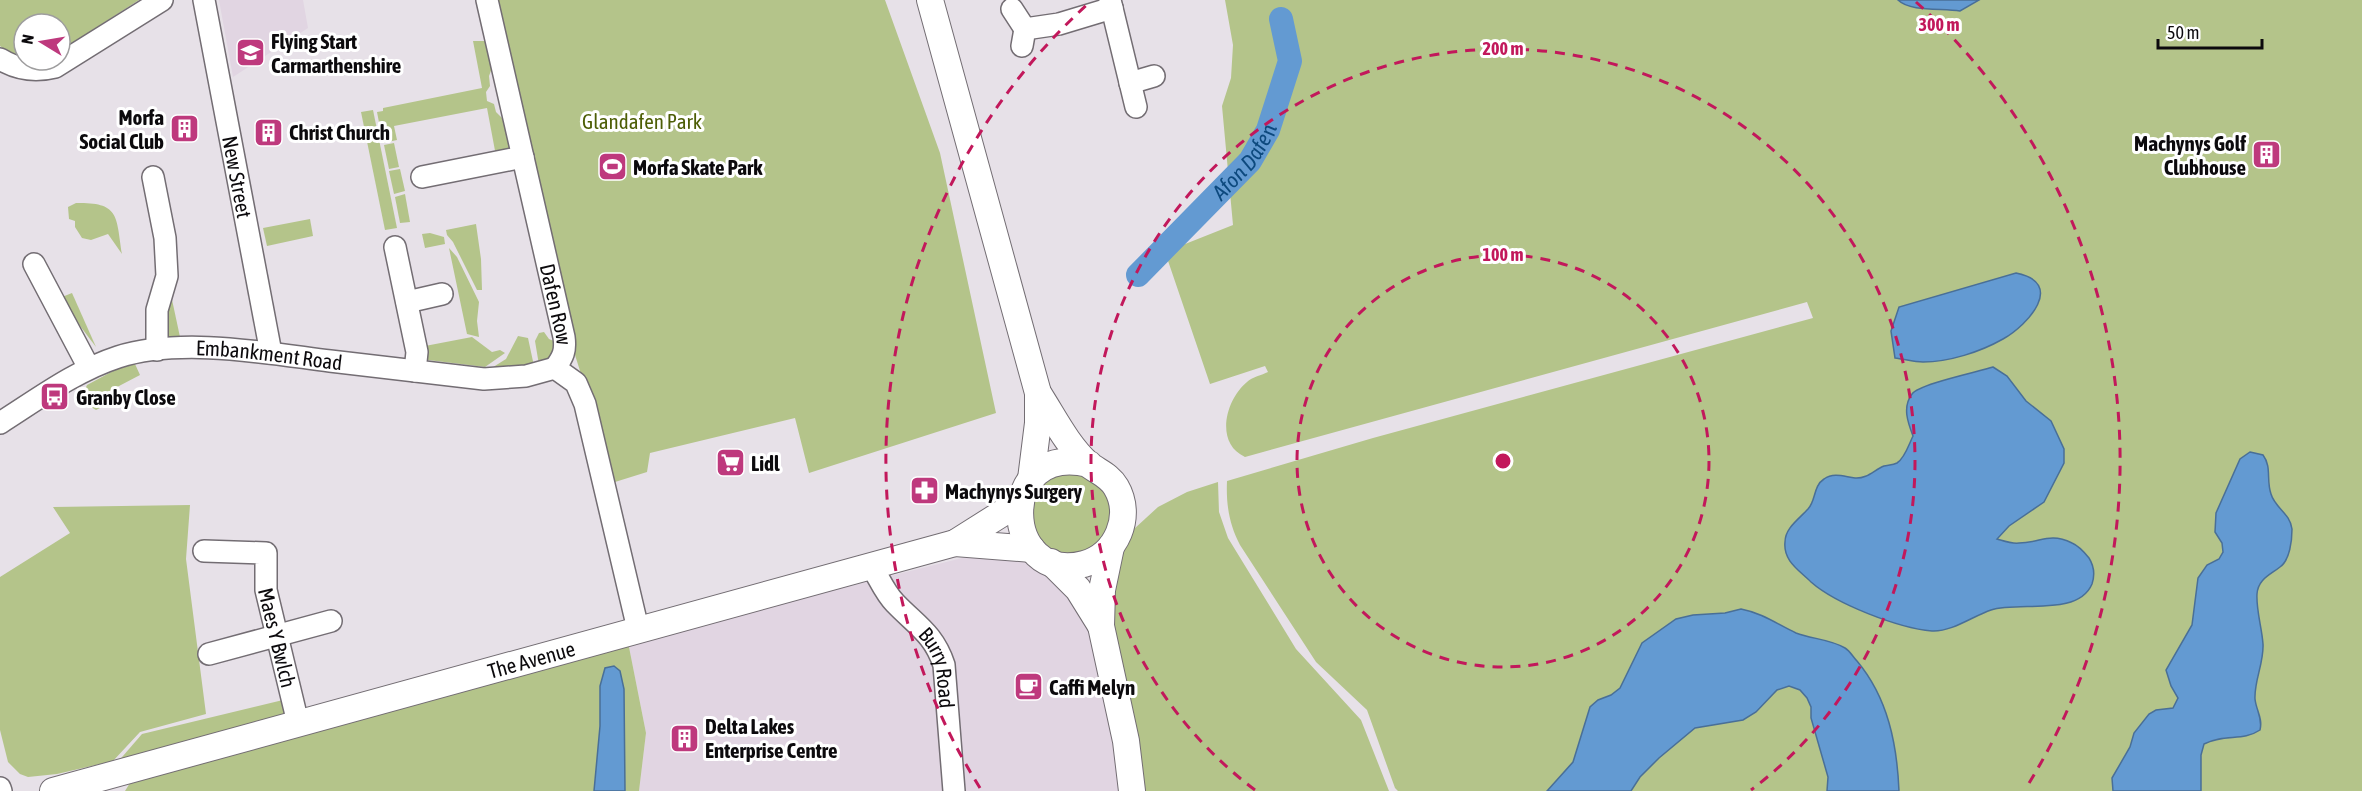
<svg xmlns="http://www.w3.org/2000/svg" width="2362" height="791" viewBox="0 0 2362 791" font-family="'Asap Condensed',sans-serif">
<rect width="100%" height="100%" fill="#e7e1e8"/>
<g fill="#e1d5e2">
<polygon points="219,0 303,0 308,28 233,77"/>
<polygon points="978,554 1013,556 1058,578 1080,607 1099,655 1122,791 639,791 646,733 628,642"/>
</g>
<g fill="#b4c48a">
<polygon points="0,0 139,0 60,51 60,24 24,24 23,60 11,55 0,46"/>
<polygon points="492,0 885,0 940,153 996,413 809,473 795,418 650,453 647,472 615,482 564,320"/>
<path d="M1225,0H2362V791H1398L1395,788L1367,710L1316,662L1240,545C1229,524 1226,504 1227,481L1373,438L1813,318L1807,302L1245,457C1214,443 1226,399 1247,382C1252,377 1262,375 1268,372L1265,366L1210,384L1165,252L1233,225L1222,106L1231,78L1233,45Z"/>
<polygon points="473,41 485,41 492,68 489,76 490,86 486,92 487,101 494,104 496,112 504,120 510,149 496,156 487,108 394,126 397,140 383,143 377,112 383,111 383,108 482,88"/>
<polygon points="373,110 397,228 385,230 361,112"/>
<polygon points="394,143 399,167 389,169 384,145"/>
<polygon points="400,169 405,191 394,194 389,171"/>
<polygon points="405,194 410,222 400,223 395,197"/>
<path d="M76,203C120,202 116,216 122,254L108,234L91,240L82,238L75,227V221L69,219L68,207Z"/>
<polygon points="310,219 313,236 267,246 263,228"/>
<polygon points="476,224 481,259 482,290 477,290 453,242 447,235 446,230"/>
<polygon points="430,233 444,237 445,244 425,248 422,234"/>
<polygon points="449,248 457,257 479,302 477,321 479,337 467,334"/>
<polygon points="72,293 96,347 62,302 62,297"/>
<polygon points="171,295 180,337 170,338 165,332 162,306"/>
<path d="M544,332L549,339L556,342C555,354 550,359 539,365L535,341L539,333Z"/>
<polygon points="518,336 528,338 534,366 490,369 506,359"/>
<polygon points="472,337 492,352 500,350 505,353 485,367 428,360 425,346"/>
<polygon points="135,364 140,375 100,396 104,406 96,410 86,404 83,394 87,385 115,370"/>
<circle cx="1071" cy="514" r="40"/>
<polygon points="1218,482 1219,512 1228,538 1296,649 1361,720 1389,791 1141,791 1108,607 1122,544 1134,529 1158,507 1187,492"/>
<polygon points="190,505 186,559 206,714 140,732 113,761 57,774 28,777 20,774 8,762 0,730 0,577 70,533 53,507"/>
<polygon points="628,642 646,733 639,791 625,791 625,782 600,686 600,726 594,791 125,791 133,778"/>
<polygon points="283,700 288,714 116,764 142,734"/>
</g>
<g fill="#639ad2" stroke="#496f97" stroke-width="1.5">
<path d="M1898,0H1979L1960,11C1942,8 1910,12 1898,0Z"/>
<path d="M2016,273C2066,283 2028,325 2003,339C1980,352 1949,362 1923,362C1914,362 1904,359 1895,358L1891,331L1899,307Z"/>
<path d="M1993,367L2007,376L2026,401L2051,421L2064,449V463L2044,502L2009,526L1997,539C2004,541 2012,544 2019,543C2040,543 2049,532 2072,543C2079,546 2085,553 2089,558C2094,566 2095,575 2092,584C2078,617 2019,601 1991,610C1973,616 1952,632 1932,631C1898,628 1836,604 1811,582C1799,570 1783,561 1785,542C1785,528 1799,519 1808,509C1816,501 1813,486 1824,479C1834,472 1845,477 1855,478C1867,479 1874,470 1884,466C1888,465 1893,465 1897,463C1905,458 1909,444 1913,436C1908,423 1902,407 1912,394C1919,384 1978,372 1993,367Z"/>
<path d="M2250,452L2263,455C2272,467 2266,480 2271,494C2275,508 2290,513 2292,529C2292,540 2290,560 2280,567C2270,575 2258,579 2257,594C2256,610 2262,628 2263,644C2264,663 2254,681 2255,699C2256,710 2263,718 2260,730C2242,742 2226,733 2204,744L2201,755V791H2113L2112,778L2130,747L2134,733L2149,714L2156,710L2173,708L2178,698L2171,686L2166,670L2192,625L2198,578L2207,565L2219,559L2223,552L2222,543L2215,532L2216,513L2240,459Z"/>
<path d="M1741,609C1762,613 1777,624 1796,633C1811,639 1830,639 1845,648C1850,651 1853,657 1857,661C1888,698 1897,744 1899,791H1827L1828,777L1811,718V707L1807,698L1800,690L1789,686L1777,690L1756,712L1743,720L1695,728L1659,758L1640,777L1631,791H1547L1573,762L1590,707L1598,700L1611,695L1620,688L1642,643L1676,619L1693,615L1725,613Z"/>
<polygon points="614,666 620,671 624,689 625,791 594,791 600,726 600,686 605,668"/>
</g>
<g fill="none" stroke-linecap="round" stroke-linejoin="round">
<path stroke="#639ad2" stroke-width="24" id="s1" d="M1138,275L1250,161L1268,130L1290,61L1281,19"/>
<defs>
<g id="minor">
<path id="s2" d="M204,0L271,353"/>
<path id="s3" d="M487,0L564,337C566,351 563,357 555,368"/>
<polyline points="1110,0 1136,107"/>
<polyline points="1012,9 1025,29"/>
<polyline points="1022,46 1025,29 1059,24 1112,8"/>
<path d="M0,59C18,70 35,72 55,67L162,0"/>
<polyline points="1130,83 1154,76"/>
<polyline points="153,177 165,238 167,276 157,310 157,350"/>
<polyline points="422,177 523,157"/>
<polyline points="395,247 417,352 415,371"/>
<polyline points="34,264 89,368"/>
<polyline points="407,302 442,294"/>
<polyline points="555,368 576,383 585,404 638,629"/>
<path id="s4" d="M0,423C38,399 75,371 118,357C181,337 266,353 330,361C382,367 433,373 484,379L526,376L555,368"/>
<path id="s5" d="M204,551L266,553V590L298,723"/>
<path id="s6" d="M872,567C879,578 885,593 895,603C916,625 934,634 944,665L954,791"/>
<polyline points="209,654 331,621"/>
<polyline points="0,788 1,791"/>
</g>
<g id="major">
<path d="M930,0L1038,393C1053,416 1067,445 1088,464C1098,472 1109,475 1116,487C1133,516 1117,555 1084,564C1002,586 994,441 1089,464"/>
<polyline points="1031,479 1038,423 1038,393"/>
<polyline points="955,543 1032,549"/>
<polyline points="1111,547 1102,590 1101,626 1126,741 1132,791"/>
<polyline points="1051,562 1078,589 1101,626"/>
<path id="s7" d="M53,791L955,543L1020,502"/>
</g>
</defs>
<use href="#minor" stroke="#736d73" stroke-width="24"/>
<use href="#major" stroke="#736d73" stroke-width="28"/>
<use href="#minor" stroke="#fff" stroke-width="21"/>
<use href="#major" stroke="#fff" stroke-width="26"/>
</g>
<g fill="none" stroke="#c2185b" stroke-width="3" stroke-dasharray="10 8">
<circle cx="1503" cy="461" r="206"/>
<path d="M1255 790A412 412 0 1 1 1751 790"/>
<path d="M980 788A617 617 0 0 1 1090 2M1916 2A617 617 0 0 1 2026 788"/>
</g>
<defs>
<symbol id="school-square" viewBox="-11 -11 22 22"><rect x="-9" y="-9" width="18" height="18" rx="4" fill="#be397d" stroke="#fff"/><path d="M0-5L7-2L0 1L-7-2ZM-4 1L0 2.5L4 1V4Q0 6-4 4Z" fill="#fff"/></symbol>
<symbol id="building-square" viewBox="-11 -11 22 22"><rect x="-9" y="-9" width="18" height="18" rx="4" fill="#be397d" stroke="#fff"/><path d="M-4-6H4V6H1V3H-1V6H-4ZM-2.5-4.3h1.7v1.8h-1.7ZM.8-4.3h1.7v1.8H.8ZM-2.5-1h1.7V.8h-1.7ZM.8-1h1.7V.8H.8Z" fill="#fff"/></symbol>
<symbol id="stadium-square" viewBox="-11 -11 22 22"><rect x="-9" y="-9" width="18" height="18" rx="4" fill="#be397d" stroke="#fff"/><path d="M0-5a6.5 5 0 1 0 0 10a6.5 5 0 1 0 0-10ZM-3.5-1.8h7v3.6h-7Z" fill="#fff"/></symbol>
<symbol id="bus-square" viewBox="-11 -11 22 22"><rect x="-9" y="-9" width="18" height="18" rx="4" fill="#be397d" stroke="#fff"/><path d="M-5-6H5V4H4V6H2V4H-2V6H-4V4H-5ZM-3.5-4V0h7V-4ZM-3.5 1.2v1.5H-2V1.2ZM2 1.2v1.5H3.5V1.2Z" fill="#fff"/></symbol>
<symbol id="supermarket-square" viewBox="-11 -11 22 22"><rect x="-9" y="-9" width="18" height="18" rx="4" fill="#be397d" stroke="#fff"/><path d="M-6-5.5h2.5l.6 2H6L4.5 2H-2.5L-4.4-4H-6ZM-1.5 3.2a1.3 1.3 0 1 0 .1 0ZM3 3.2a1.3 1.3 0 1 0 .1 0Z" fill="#fff"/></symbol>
<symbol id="pharmacy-square" viewBox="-11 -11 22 22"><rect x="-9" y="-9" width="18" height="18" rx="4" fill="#be397d" stroke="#fff"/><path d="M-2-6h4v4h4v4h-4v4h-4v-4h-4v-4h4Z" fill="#fff"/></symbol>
<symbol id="cafe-square" viewBox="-11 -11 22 22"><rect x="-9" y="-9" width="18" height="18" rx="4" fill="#be397d" stroke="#fff"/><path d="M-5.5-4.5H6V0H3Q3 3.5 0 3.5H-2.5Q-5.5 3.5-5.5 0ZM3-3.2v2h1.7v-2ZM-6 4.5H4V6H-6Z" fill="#fff"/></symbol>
</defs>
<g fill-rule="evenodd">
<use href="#school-square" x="234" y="36" width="33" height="33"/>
<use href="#building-square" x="168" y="112" width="33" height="33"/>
<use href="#building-square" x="252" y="116" width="33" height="33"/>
<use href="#building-square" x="2250" y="138" width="33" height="33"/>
<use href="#stadium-square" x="596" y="150" width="33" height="33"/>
<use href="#bus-square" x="38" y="380" width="33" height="33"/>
<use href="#supermarket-square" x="714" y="446" width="33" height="33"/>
<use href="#pharmacy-square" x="908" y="474" width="33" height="33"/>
<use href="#cafe-square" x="1012" y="670" width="33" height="33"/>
<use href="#building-square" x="668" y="722" width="33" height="33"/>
</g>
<g text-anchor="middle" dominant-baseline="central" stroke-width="6" stroke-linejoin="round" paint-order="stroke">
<g font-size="21" font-weight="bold" fill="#0c0a0d" stroke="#fff" text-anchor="start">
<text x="271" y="41">Flying Start<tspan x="271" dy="24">Carmarthenshire</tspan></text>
<text x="164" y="117" text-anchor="end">Morfa<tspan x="164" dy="24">Social Club</tspan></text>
<text x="289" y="132">Christ Church</text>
<text x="2246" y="143" text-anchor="end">Machynys Golf<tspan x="2246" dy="24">Clubhouse</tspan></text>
<text x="633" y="167">Morfa Skate Park</text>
<text x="76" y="397">Granby Close</text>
<text x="751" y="463">Lidl</text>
<text x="945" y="491">Machynys Surgery</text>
<text x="1049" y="687">Caffi Melyn</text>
<text x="705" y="726">Delta Lakes<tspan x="705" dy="24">Enterprise Centre</tspan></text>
</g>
<g font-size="21" fill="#4d5e06" stroke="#fff">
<text x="642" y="121">Glandafen Park</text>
</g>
<g font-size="21" fill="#0c0a0d" stroke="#fff">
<text stroke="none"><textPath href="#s2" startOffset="180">New Street</textPath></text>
<text stroke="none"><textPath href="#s3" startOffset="312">Dafen Row</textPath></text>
<text stroke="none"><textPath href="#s4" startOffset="288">Embankment Road</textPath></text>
<text stroke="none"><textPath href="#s5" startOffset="148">Maes Y Bwlch</textPath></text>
<text stroke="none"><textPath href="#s7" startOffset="496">The Avenue</textPath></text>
<text stroke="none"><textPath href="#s6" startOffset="124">Burry Road</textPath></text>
</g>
<g font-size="22" font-style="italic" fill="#0d497e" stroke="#fff">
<text stroke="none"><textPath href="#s1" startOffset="156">Afon Dafen</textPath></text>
</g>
</g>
<circle cx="1503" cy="461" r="9" fill="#c2185b" stroke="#fff" stroke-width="3"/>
<g font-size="18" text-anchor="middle" font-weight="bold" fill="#c2185b" stroke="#fff" stroke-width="6" stroke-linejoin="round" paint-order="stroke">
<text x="1939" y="31">300 m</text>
<text x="1503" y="55">200 m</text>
<text x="1503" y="261">100 m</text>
</g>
<g transform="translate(42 42) rotate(281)"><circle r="28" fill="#ffffff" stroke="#9e9d9e" stroke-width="1.5"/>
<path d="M0-4.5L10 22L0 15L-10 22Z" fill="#be397d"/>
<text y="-9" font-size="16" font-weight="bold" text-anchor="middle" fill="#0c0a0d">N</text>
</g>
<path d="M2158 39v9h104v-9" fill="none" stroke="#0c0a0d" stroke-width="3"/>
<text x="2167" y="39" font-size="18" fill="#0c0a0d" stroke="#ffffff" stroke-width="4.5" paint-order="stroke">50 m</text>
</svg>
